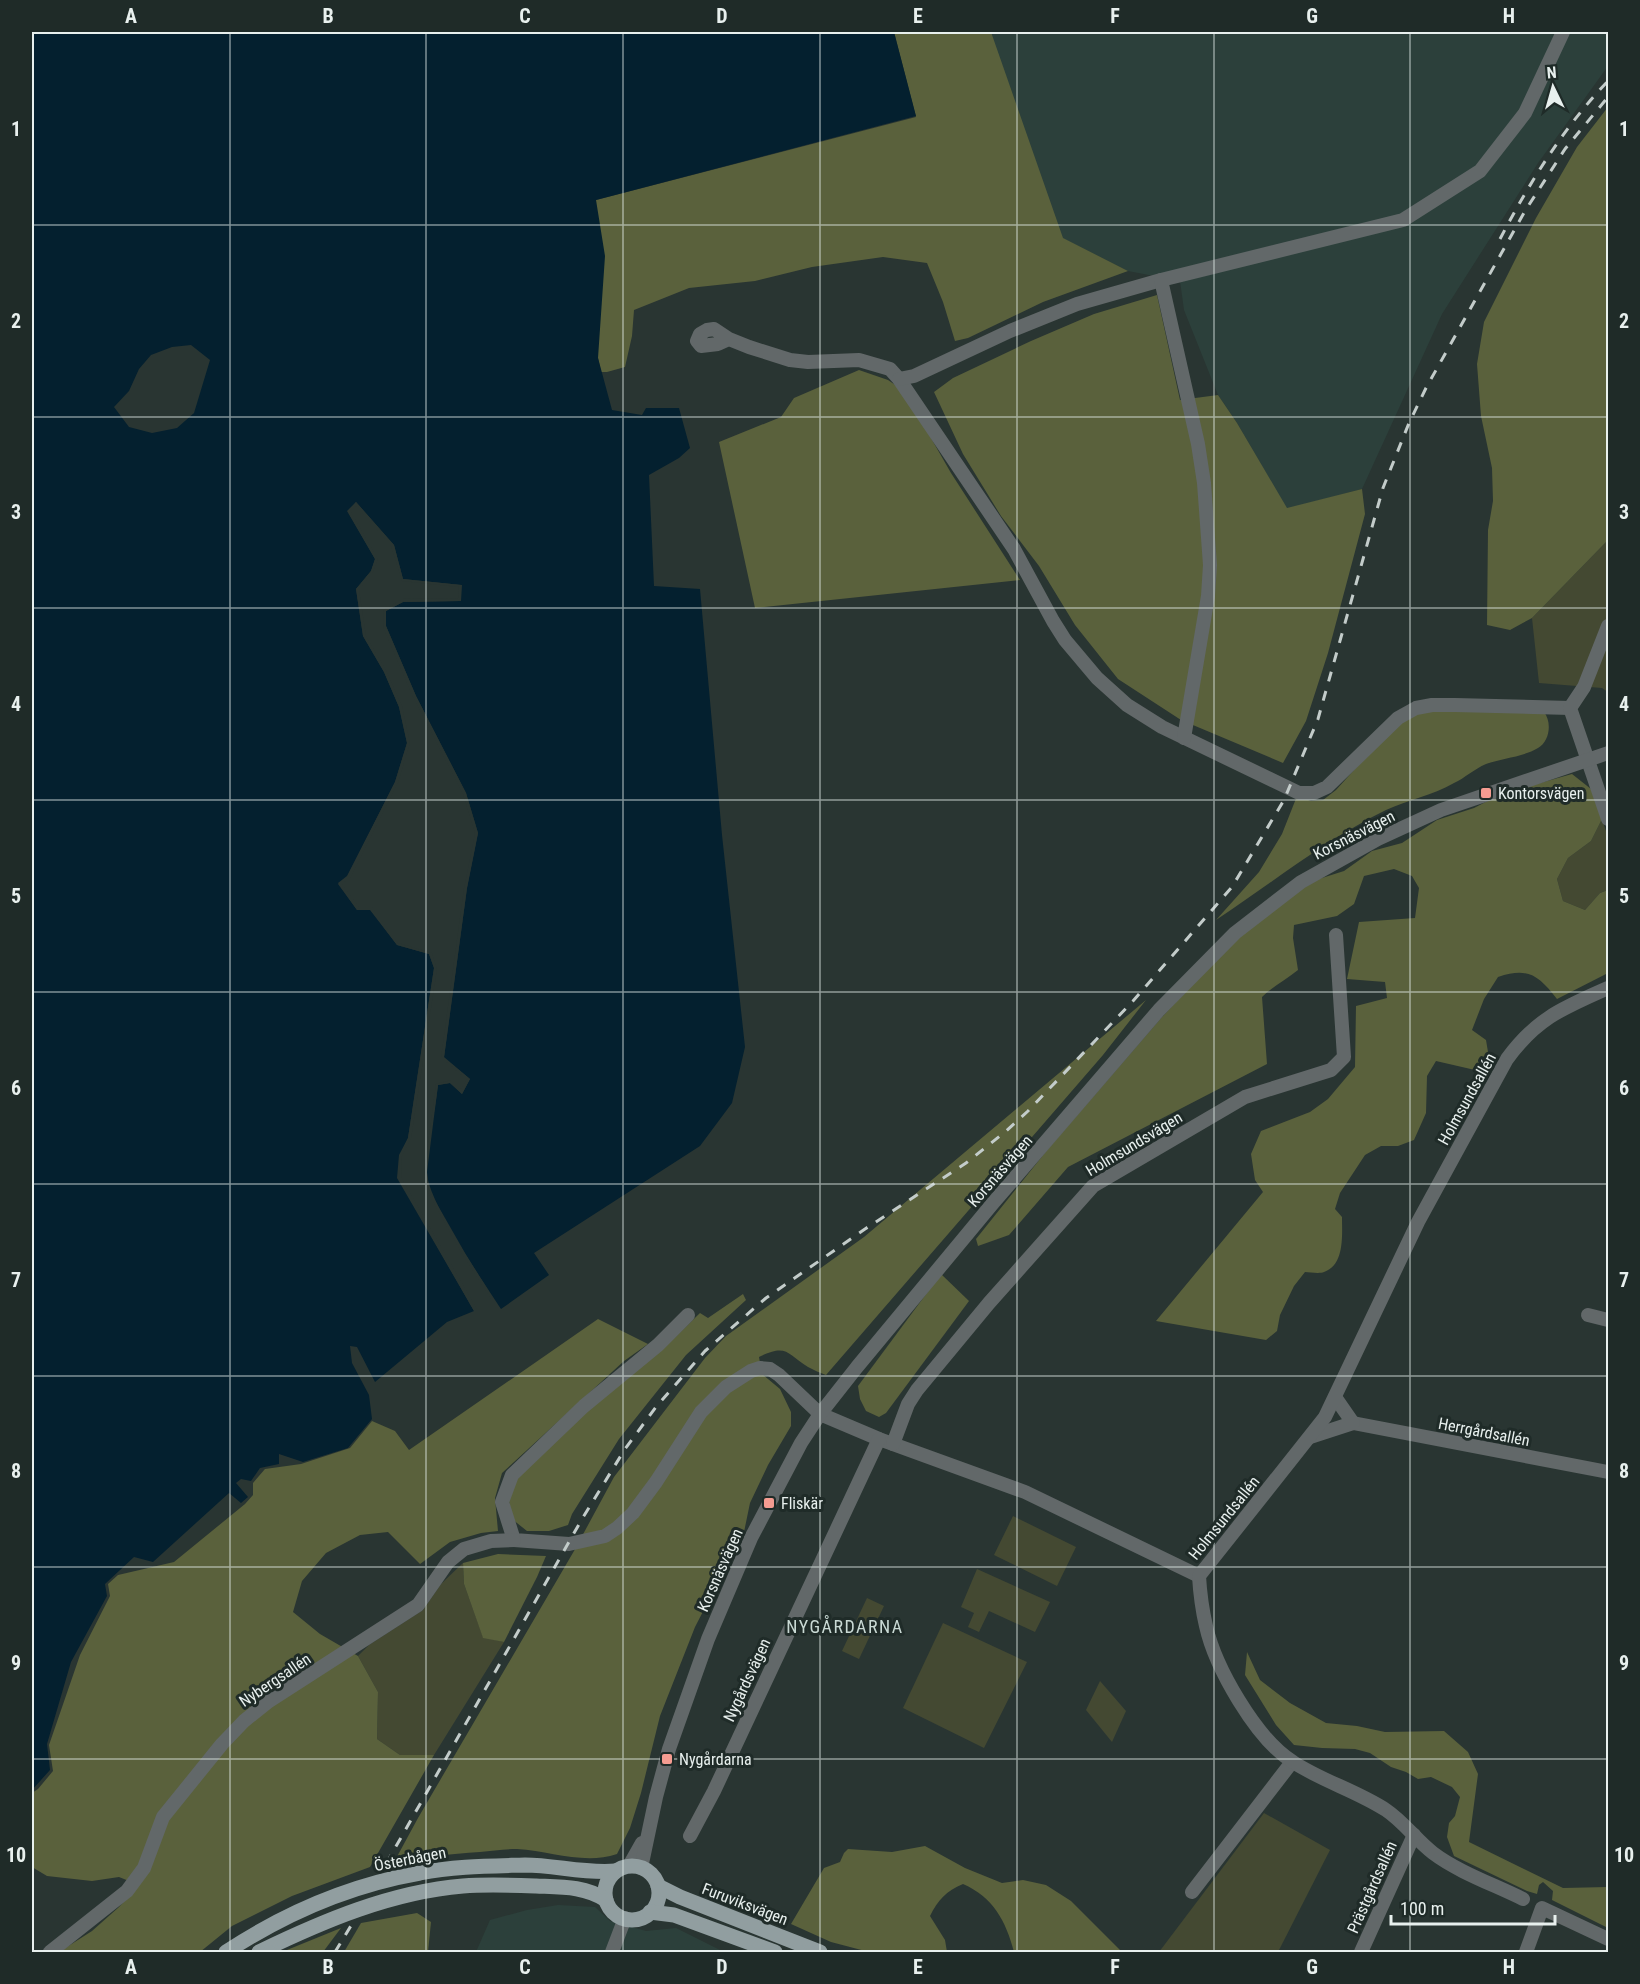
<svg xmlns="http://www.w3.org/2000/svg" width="1640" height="1984" viewBox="0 0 1640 1984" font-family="'Roboto Condensed',sans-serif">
<rect width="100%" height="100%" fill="#293532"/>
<g fill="#2c403b">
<polygon points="894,32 1608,32 1608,66 1538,163 1442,314 1362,489 1287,509 1237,423 1218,395 1184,310 1180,281 1128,271 1054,234"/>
<polygon points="558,1905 595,1907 610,1921 646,1931 676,1928 724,1952 476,1952 490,1920 527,1910"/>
</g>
<g fill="#444932">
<polygon points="1608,540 1608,692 1602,688 1539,683 1532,618"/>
<polygon points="1602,819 1608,837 1608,890 1600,893 1585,910 1563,901 1557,879 1568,858 1591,841"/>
<polygon points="1013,1516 1076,1547 1057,1586 994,1555"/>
<polygon points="463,1563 464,1584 483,1637 504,1642 434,1755 400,1755 377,1739 378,1692 358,1656 369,1645 423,1610 441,1584"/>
<polygon points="977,1569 1050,1602 1035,1632 989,1611 979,1632 968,1627 974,1613 961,1607"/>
<polygon points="867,1598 884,1606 859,1659 842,1651"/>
<polygon points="943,1623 1027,1662 984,1748 903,1708"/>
<polygon points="1100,1681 1126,1711 1112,1742 1086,1710"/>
<polygon points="1264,1813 1330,1850 1278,1952 1159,1952"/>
</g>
<g fill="#5a613c">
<polygon points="894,32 991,32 1063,238 1128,271 1043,302 968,338 955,341 943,302 927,263 883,257 812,267 755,281 689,288 634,310 632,336 625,367 607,372 601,372 598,358 596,200 916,117"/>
<polygon points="1608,107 1608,540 1532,618 1510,630 1487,625 1488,530 1493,501 1492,468 1481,416 1477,364 1484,322 1536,218 1577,147"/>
<polygon points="1157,295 1180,400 1218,395 1237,423 1287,508 1362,489 1365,514 1328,653 1306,721 1283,763 1181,720 1118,679 1075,625 1039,566 1001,516 963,454 934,392 953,378 1031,341 1094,314"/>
<polygon points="859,370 888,380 904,391 951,473 1020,580 755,608 719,442 781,417 794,398"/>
<path d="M1437,709L1544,712C1552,722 1550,741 1538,748C1523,757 1502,758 1486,764C1474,769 1465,778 1454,783C1433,795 1408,800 1386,810C1325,840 1272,883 1216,920L1259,872L1282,834L1297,796L1311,801L1323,800L1336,790L1392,728L1409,715Z"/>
<path d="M1572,774L1591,789L1602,819L1591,841L1568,858L1557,879L1563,901L1585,910L1600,893L1608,890V973L1557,999C1538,975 1528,967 1498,977L1484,999L1472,1030L1486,1040L1488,1052L1475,1070L1436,1061L1427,1076L1426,1113L1414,1140L1398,1146H1381L1365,1155L1340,1193L1335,1209L1342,1217C1342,1234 1345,1265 1324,1272C1319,1274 1310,1272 1305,1272L1294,1286L1280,1315L1277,1331L1266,1340L1156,1321L1263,1192L1255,1180L1251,1154L1261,1131L1310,1112L1328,1099L1355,1067L1356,1006L1387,998L1385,982L1347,979L1359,922L1415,918L1419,888L1412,876L1394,869L1364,876L1354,904L1337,916L1294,925L1293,938L1298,970C1286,980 1273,986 1262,997L1267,1064L1068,1167L1009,1235L978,1246L976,1239L1048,1149L1162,1017L1237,937L1303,884L1344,871L1372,851L1402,843L1437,820L1474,808L1501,794Z"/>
<path d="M1146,1000L1103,1055L826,1375C820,1373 814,1370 808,1367C787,1354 787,1343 759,1357L762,1374L780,1389L791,1412V1426L768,1465L750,1503L744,1532L695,1627L660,1716L641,1793L630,1828L617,1854C584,1865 551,1851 517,1849C505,1849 492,1851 480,1852C450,1854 422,1857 393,1864L418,1818L574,1551L614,1477L705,1358L726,1336L864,1237Z"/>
<polygon points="941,1274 969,1301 886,1413 879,1417 866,1411 860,1399 858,1386"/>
<polygon points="743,1294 746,1300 686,1355 619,1439 572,1514 568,1525 549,1531 527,1531 512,1519 509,1501 516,1477 580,1414 664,1348 700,1313 708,1318"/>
<polygon points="598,1319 648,1344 624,1361 502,1473 495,1498 498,1531 481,1533 450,1542 420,1564 388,1532 360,1535 326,1553 302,1581 293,1612 320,1634 358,1656 378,1692 377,1739 400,1755 434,1755 370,1867 292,1896 232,1926 200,1952 59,1952 92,1931 119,1907 139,1885 119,1877 92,1881 47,1876 32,1867 32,1793 38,1789 53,1771 49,1745 80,1655 110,1596 108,1584 118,1575 174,1562 245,1504 253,1495 253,1483 265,1469 301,1464 350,1448 372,1421 395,1431 409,1450"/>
<polygon points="498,1554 546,1556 537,1577 504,1642 483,1638 464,1584 463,1563"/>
<polygon points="1247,1652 1260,1680 1290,1703 1326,1723 1357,1726 1385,1732 1444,1731 1468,1752 1478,1774 1469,1842 1563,1888 1608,1887 1608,1928 1552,1900 1553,1891 1543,1882 1539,1885 1537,1894 1527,1891 1454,1856 1447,1837 1449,1823 1455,1816 1460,1797 1452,1787 1431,1777 1418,1779 1406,1772 1391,1767 1370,1753 1355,1749 1322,1748 1294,1745 1276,1725 1245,1675"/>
<path d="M925,1846L965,1868L1002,1883L1023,1880L1046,1885L1071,1901L1122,1952H1014C1006,1921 993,1897 963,1884C946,1891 938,1900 930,1916L945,1940L947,1952H869L831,1942L791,1924L824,1868L840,1862L844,1853L848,1849L892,1852Z"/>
<polygon points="417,1913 431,1922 428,1952 344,1952 361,1923"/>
<polygon points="341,1928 323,1952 282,1952"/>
</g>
<path fill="#04202f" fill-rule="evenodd" d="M32,32H894L916,116L596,200L605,256L598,358L612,410L642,415L646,408H679L690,448L679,458L649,475L654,586L700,589L722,835L745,1047L732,1103L700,1146L534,1253L549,1275L501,1309C483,1281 427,1201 427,1172C427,1144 435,1113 438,1085L450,1083L462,1094L470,1079L444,1058L467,888L478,833L466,793L416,696L386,626V611L403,602L461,601V585L403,579L394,545L356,502L348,512L375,559L371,571L356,589L363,636L384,672L399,707L407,743L395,782L347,877L338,884L357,910L370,909L397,945L429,954L434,968L408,1138L400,1155L398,1178L474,1311L447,1322L375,1382L357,1347L350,1346L352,1363L369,1395L372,1419L348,1448L303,1462L279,1454V1464L260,1468L251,1481L241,1479L236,1483L248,1497L241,1503L229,1493L153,1562L134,1557L105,1584L107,1596L71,1662L47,1744L50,1770L32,1790ZM191,345L210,360L194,413L177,428L152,433L129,427L114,407L129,391L139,369L151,355L172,347Z"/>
<polygon fill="#293532" points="356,502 394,545 403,579 462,585 461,601 403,602 386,611 386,626 416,696 466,793 478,833 467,888 444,1057 470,1079 462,1094 450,1083 438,1085 427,1172 429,1190 465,1253 493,1298 491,1299 462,1254 427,1191 424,1173 436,1084 451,1080 461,1089 467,1079 441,1058 464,888 475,833 463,794 413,697 383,627 384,610 402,599 458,598 459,587 402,581 391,546 356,506 351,512 378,559 373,572 359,590 366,636 386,670 402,706 410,743 398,783 350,878 342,884 359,907 372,907 398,943 432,953 437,969 411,1139 402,1156 401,1177 477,1309 474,1311 397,1178 399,1155 408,1138 434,968 429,954 397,945 370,910 357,910 338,883 347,876 395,782 407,743 399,707 384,672 363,636 356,589 371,571 375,559 347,511"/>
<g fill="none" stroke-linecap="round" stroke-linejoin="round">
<g stroke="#626869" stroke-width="14">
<polyline points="729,339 718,344 701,346 697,341 700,334 707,330 714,329 729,339 749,347 790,360 808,362 859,360 890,369 899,379 1014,549 1053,621 1065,640 1097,678 1127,705 1162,727 1299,793 1314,793 1327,787 1398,718 1416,708 1432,705 1455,705 1570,708"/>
<polyline points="899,379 914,376 1010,331 1077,304 1161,280"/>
<polyline points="1608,626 1584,687 1570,708 1608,819"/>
<polyline points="1184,738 1208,596 1210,565 1204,483 1198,444 1161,280 1403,220 1480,171 1525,113 1563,32"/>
<polyline points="688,1315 658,1345 584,1406 512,1475 502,1502 514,1540 569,1544 605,1536 617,1528 633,1513 656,1482 701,1412 726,1387 751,1371 760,1368 770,1369 779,1375 820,1414 879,1439 1025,1492 1199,1576"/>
<polyline points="1588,1315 1608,1320"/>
<polyline points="1353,1423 1608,1472"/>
<polyline points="1310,1437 1353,1423 1335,1397"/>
<polyline points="893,1444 908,1404 917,1390 989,1303 1093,1186 1245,1097 1331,1070 1344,1057 1336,935"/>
<polyline points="690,1836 714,1791 879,1439"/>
<polyline points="629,1866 642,1843"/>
<polyline points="641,1868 656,1797 669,1749 708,1639 751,1538 801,1443 820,1414 857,1367 993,1203 1159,1010 1235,933 1301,882 1378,839 1441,810 1608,753"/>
<polyline points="1192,1892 1292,1762"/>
<path d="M1523,1899C1495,1885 1458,1872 1433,1853C1416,1840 1404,1822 1386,1810C1357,1791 1322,1781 1293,1762C1256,1739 1215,1667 1206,1626C1202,1609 1200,1593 1199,1576L1325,1417L1418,1222L1507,1059C1537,1018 1563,1008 1608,988"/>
<polyline points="50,1952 127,1891 144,1868 163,1817 222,1744 244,1721 269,1701 418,1605 448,1562 464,1549 491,1541 514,1540"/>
<polyline points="612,1952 625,1918"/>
<polyline points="1361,1952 1414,1835"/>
<polyline points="1526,1952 1542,1908 1608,1939"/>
</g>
<g stroke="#919ea0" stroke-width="15">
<circle cx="632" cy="1893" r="27"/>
<polyline points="658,1886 680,1897 820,1952"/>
<polyline points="650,1912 674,1915 775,1952"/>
<path d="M226,1952C284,1914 351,1885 420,1873C454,1866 490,1866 525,1865C555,1865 585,1874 616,1871"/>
<path d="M259,1952C323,1921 391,1892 463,1886C487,1884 511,1885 536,1886C561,1887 585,1886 606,1900"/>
</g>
<g stroke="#c3ccca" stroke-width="3" stroke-dasharray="10 10" stroke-linecap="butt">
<path d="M1500,239C1530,182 1563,128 1608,81"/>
<polyline points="386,1864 582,1519 625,1449 656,1407 705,1351 766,1298 865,1229 966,1163 1005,1132 1028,1111 1133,1001 1232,887 1284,800 1318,719 1383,488 1409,423 1426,388 1525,211 1565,149 1608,97"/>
<polyline points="335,1952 352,1924"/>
</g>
</g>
<path fill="none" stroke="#e8f0ee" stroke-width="1.5" stroke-opacity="0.55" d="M230,32V1952M426,32V1952M623,32V1952M820,32V1952M1017,32V1952M1214,32V1952M1410,32V1952M32,225H1608M32,417H1608M32,608H1608M32,800H1608M32,992H1608M32,1184H1608M32,1376H1608M32,1567H1608M32,1759H1608"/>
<g fill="#f59c91" stroke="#1f2b28" stroke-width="2">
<rect x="1480" y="787" width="12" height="12" rx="3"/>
<rect x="763" y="1497" width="12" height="12" rx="3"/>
<rect x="661" y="1753" width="12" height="12" rx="3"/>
</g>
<g text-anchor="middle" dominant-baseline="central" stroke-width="6" stroke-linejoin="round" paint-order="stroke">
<g font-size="16" fill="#e8f0ee" stroke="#1f2b28" text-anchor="start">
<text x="1498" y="793">Kontorsvägen</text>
<text x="781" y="1503">Fliskär</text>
<text x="679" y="1759">Nygårdarna</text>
</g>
<g font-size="16" fill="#e8f0ee" stroke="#1f2b28">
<text transform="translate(1354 835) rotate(-27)">Korsnäsvägen</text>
<text transform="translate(1467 1099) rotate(-61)">Holmsundsallén</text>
<text transform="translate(1134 1144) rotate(-31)">Holmsundsvägen</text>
<text transform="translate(1000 1171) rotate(-49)">Korsnäsvägen</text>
<text transform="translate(1484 1432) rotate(11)">Herrgårdsallén</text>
<text transform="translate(1224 1518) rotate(-51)">Holmsundsallén</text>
<text transform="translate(720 1570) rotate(-66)">Korsnäsvägen</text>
<text transform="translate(275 1680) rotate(-34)">Nybergsallén</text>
<text transform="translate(747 1680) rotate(-65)">Nygårdsvägen</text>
<text transform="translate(410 1859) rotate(-11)">Österbågen</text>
<text transform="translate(1372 1887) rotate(-66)">Prästgårdsallén</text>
<text transform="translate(745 1904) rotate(21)">Furuviksvägen</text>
</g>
<g font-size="18" letter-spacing="1.5" fill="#c9d9d4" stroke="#1f2b28">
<text x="845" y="1626">NYGÅRDARNA</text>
</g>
</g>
<rect width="1640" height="1984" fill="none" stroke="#1f2b28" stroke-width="66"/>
<g transform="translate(1553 87) rotate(355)" stroke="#1f2b28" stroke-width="4.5" paint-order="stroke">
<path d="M0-4.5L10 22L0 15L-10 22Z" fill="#e8f0ee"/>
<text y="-9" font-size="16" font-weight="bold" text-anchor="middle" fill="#e8f0ee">N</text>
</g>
<path d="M1391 1915v9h164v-9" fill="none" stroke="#e8f0ee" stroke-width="3"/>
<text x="1400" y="1915" font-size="18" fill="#e8f0ee" stroke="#1f2b28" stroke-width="4.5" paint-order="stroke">100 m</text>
<rect x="33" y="33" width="1574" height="1918" fill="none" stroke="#e8f0ee" stroke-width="2"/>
<g font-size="20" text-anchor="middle" font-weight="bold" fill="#e8f0ee">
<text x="131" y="23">A</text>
<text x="328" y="23">B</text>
<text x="525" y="23">C</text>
<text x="722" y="23">D</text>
<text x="918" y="23">E</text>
<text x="1115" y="23">F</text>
<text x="1312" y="23">G</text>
<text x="1509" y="23">H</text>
<text x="16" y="136">1</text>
<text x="1624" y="136">1</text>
<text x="16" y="328">2</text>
<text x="1624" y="328">2</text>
<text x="16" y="519">3</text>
<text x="1624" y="519">3</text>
<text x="16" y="711">4</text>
<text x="1624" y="711">4</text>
<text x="16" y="903">5</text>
<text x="1624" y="903">5</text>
<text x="16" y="1095">6</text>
<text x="1624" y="1095">6</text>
<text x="16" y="1287">7</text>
<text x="1624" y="1287">7</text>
<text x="16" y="1478">8</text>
<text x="1624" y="1478">8</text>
<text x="16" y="1670">9</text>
<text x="1624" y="1670">9</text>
<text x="16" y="1862">10</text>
<text x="1624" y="1862">10</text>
<text x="131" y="1974">A</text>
<text x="328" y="1974">B</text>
<text x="525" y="1974">C</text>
<text x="722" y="1974">D</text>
<text x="918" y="1974">E</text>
<text x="1115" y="1974">F</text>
<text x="1312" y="1974">G</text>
<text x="1509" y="1974">H</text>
</g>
</svg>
